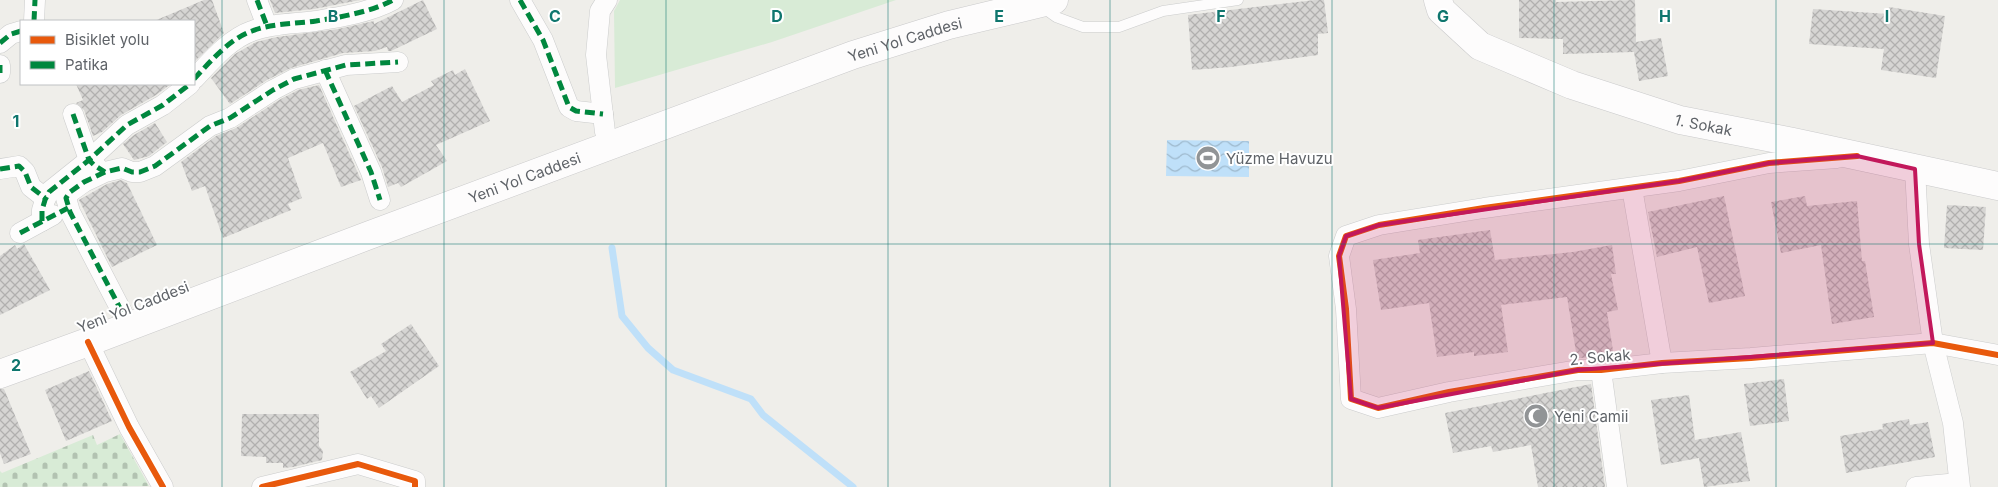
<svg xmlns="http://www.w3.org/2000/svg" width="1998" height="487" viewBox="0 0 1998 487" font-family="Inter,sans-serif">
<defs>
<pattern id="cemetery-stones" width="16" height="16" patternUnits="userSpaceOnUse" patternTransform="scale(1.25)"><rect width="16" height="16" fill="#d8ebd6"/><path d="M2 7V4a2 2 0 0 1 4 0v3zM10 15v-3a2 2 0 0 1 4 0v3z" fill="#b2c2b1"/></pattern>
<pattern id="water-waves" width="16" height="10" patternUnits="userSpaceOnUse" patternTransform="scale(1.25)"><rect width="16" height="10" fill="#bfe0f9"/><path d="M0 5q4-4 8 0t8 0" fill="none" stroke="#9eb9cd"/></pattern>
<pattern id="building-cross-hatch" width="8" height="8" patternUnits="userSpaceOnUse" patternTransform="scale(1.25)"><rect width="8" height="8" fill="#d6d5d3"/><path d="M0 0l8 8M0 8l8-8" fill="none" stroke="#b1b0af"/></pattern>
</defs>
<rect width="100%" height="100%" fill="#efeeea"/>
<polygon fill="#d8ebd6" points="620,0 896,0 772,42 615,88 614,11"/>
<polygon fill="url(#cemetery-stones)" points="120,434 149,486 0,487 0,471 2,473 93,435 97,445"/>
<polygon fill="url(#water-waves)" points="1167,140 1249,141 1249,177 1166,176"/>
<g fill="none" stroke-linecap="round" stroke-linejoin="round">
<polyline stroke="#bfe0f9" stroke-width="7" points="612,248 622,316 648,348 673,370 751,399 763,415 853,487"/>
</g>
<g fill="url(#building-cross-hatch)">
<polygon points="204,0 212,0 224,33 194,62 194,21 154,21"/>
<polygon points="270,0 360,0 314,9 275,13"/>
<polygon points="423,0 437,29 391,51 388,51 387,47 375,51 343,53 291,68 267,80 230,104 211,78 235,54 256,42 277,37 338,29 374,21 374,24"/>
<polygon points="1315,0 1324,0 1328,33 1318,34 1318,55 1231,67 1192,70 1188,15"/>
<polygon points="1519,0 1556,0 1556,2 1635,0 1636,42 1661,38 1668,76 1639,81 1634,52 1563,54 1563,39 1519,38"/>
<polygon points="1889,7 1945,16 1936,78 1881,70 1884,49 1809,44 1813,9 1888,14"/>
<polygon points="465,69 490,121 436,145 447,161 401,187 398,183 388,187 382,167 354,106 392,86 402,102 434,85 431,81 453,70 455,75"/>
<polygon points="76,84 171,84 156,95 121,115 102,132 93,136 84,110 76,103 83,100"/>
<polygon points="319,85 361,180 341,187 323,143 288,158 302,198 288,204 291,210 223,238 205,186 192,191 181,162 216,136 236,128 279,100 298,90"/>
<polygon points="155,123 167,142 149,156 134,160 123,144 134,135"/>
<polygon points="121,180 127,183 157,245 112,267 79,200 107,184"/>
<polygon points="1724,196 1745,296 1709,303 1697,247 1657,257 1648,212"/>
<polygon points="1805,196 1807,206 1857,201 1862,261 1865,261 1874,317 1832,324 1821,245 1781,253 1771,202"/>
<polygon points="1947,205 1986,207 1983,250 1944,248"/>
<polygon points="1490,230 1495,260 1573,252 1612,245 1616,274 1611,274 1618,310 1607,312 1614,357 1577,358 1567,297 1501,305 1508,352 1474,356 1474,352 1437,357 1429,303 1381,310 1373,260 1420,253 1418,240"/>
<polygon points="24,244 50,290 0,315 0,256 15,245 17,249"/>
<polygon points="411,324 439,366 379,408 371,396 367,399 350,372 386,351 381,344"/>
<polygon points="89,371 112,421 66,441 45,390"/>
<polygon points="1784,379 1789,421 1750,426 1744,384"/>
<polygon points="1591,384 1605,487 1538,487 1531,445 1493,452 1491,446 1453,453 1445,413"/>
<polygon points="0,389 4,389 31,454 4,464 0,453"/>
<polygon points="1689,395 1695,440 1741,432 1750,481 1704,487 1699,458 1661,465 1651,400"/>
<polygon points="242,414 319,414 319,446 323,451 322,460 293,467 283,468 283,463 266,463 266,457 241,456"/>
<polygon points="1909,419 1910,425 1928,422 1935,457 1846,473 1840,436 1883,429 1882,424"/>
</g>
<g fill="none" stroke-linecap="round" stroke-linejoin="round">
<defs>
<polyline id="lane" points="1042,7 1056,17 1083,27 1119,27 1163,11 1238,0"/>
<g id="street">
<polyline points="257,0 267,26"/>
<polyline points="520,0 543,40 569,107 576,111 603,114"/>
<polyline points="34,21 35,0"/>
<polyline points="0,43 11,34 21,31"/>
<polyline points="0,65 0,73"/>
<polyline points="325,70 371,172 380,200"/>
<path d="M194,79C210,62 229,39 252,31C273,23 294,24 316,21C341,17 371,12 393,0"/>
<polyline points="73,114 89,160 97,167"/>
<polyline points="605,132 596,55 600,11 607,0"/>
<polyline points="1837,158 1769,163 1679,181 1484,208 1379,225 1346,236 1339,256 1346,309 1351,399 1378,408 1449,392 1578,370 1601,370 1662,363 1751,358 1933,343 1998,355"/>
<polyline points="0,169 19,166 25,172 31,187 45,198"/>
<polyline points="1915,169 1919,244 1933,343 1953,423 1960,487"/>
<polyline points="1632,188 1662,363"/>
<polyline points="42,221 42,210 45,200 49,192 89,160 127,125 163,105 190,84"/>
<polyline points="20,233 53,215"/>
<polyline points="122,312 70,212 66,198 70,192 84,182 105,172 122,168 132,172 140,172 155,166 210,126 230,118 273,90 294,79 346,65 398,62"/>
<polyline points="88,342 129,427 163,487"/>
<polyline points="1601,370 1617,487"/>
<polyline points="262,487 358,464 415,481 415,487"/>
<polyline points="1916,487 1959,483"/>
</g>
<g id="secondary">
<path id="s1" d="M1438,0L1441,10L1480,46L1572,85L1680,120L1793,142L1998,186"/>
<path id="s2" d="M0,374L88,342L367,236L853,55L949,25L1054,0"/>
</g>
</defs>
<use href="#lane" stroke="#cbcccc" stroke-width="11"/>
<use href="#street" stroke="#cbcccc" stroke-width="21"/>
<use href="#secondary" stroke="#cacacb" stroke-width="29"/>
<use href="#lane" stroke="#fdfcfc" stroke-width="10"/>
<use href="#street" stroke="#fdfcfc" stroke-width="20"/>
<use href="#secondary" stroke="#fdfcfc" stroke-width="28"/>
<g stroke="#00873e" stroke-width="5" stroke-dasharray="10 5" stroke-linecap="butt">
<polyline points="257,0 267,26"/>
<polyline points="520,0 543,40 569,107 576,111 603,114"/>
<polyline points="34,21 35,0"/>
<polyline points="0,43 11,34 21,31"/>
<polyline points="0,65 0,73"/>
<polyline points="325,70 371,172 380,200"/>
<path d="M194,79C210,62 229,39 252,31C273,23 294,24 316,21C341,17 371,12 393,0"/>
<polyline points="73,114 89,160 94,165 105,172"/>
<polyline points="0,169 19,166 25,172 31,187 45,198"/>
<polyline points="42,221 42,210 45,200 49,192 89,160 127,125 163,105 190,84"/>
<polyline points="20,233 68,208"/>
<polyline points="122,312 70,212 66,198 70,192 84,182 105,172 122,168 132,172 140,172 155,166 210,126 230,118 273,90 294,79 346,65 398,62"/>
</g>
<defs>
<g id="cycleway">
<polyline points="1857,156 1769,163 1679,181 1484,208 1379,225 1346,236 1339,256 1346,309 1351,399 1378,408 1449,392 1578,370 1601,370 1662,363 1751,358 1933,343 1998,355"/>
<polyline points="88,342 129,427 163,487"/>
<polyline points="262,487 358,464 415,481 415,487"/>
</g>
</defs>
<use href="#cycleway" stroke="#fff" stroke-width="9"/>
<use href="#cycleway" stroke="#e8590c" stroke-width="6"/>
</g>
<path fill="#c2185b" fill-opacity="0.2" stroke="#c2185b" stroke-width="4" stroke-linejoin="round" d="M1857,156L1915,169L1919,244L1933,343L1578,370L1378,408L1351,399L1339,256L1346,236L1379,225L1679,181L1769,163Z"/>
<path fill="none" stroke="#0f766e" stroke-width="1" stroke-opacity="0.55" d="M222,0V487M444,0V487M666,0V487M888,0V487M1110,0V487M1332,0V487M1554,0V487M1776,0V487M0,244H1998"/>
<defs>
<symbol id="stadium-disc" viewBox="-11 -11 22 22"><circle r="9.5" fill="#919496" stroke="#fff"/><path d="M0-5a6.5 5 0 1 0 0 10a6.5 5 0 1 0 0-10ZM-3.5-1.8h7v3.6h-7Z" fill="#fff"/></symbol>
<symbol id="mosque-disc" viewBox="-11 -11 22 22"><circle r="9.5" fill="#919496" stroke="#fff"/><path d="M3.5-4.9A6 6 0 1 0 3.5 4.9A5 5 0 1 1 3.5-4.9Z" fill="#fff"/></symbol>
</defs>
<g fill-rule="evenodd">
<use href="#stadium-disc" x="1194" y="144" width="28" height="28"/>
<use href="#mosque-disc" x="1522" y="402" width="28" height="28"/>
</g>
<g text-anchor="middle" dominant-baseline="central" stroke-width="4" stroke-linejoin="round" paint-order="stroke">
<g font-size="15" fill="#5f6368" stroke="#fff">
<text stroke="none"><textPath href="#s2" startOffset="965">Yeni Yol Caddesi</textPath></text>
<text stroke="none"><textPath href="#s1" startOffset="301">1. Sokak</textPath></text>
<text stroke="none"><textPath href="#s2" startOffset="560">Yeni Yol Caddesi</textPath></text>
<text transform="translate(133 307) rotate(-21)">Yeni Yol Caddesi</text>
<text transform="translate(1600 357) rotate(-5)">2. Sokak</text>
</g>
<g font-size="15" fill="#5f6368" stroke="#fff" text-anchor="start">
<text x="1226" y="158">Yüzme Havuzu</text>
<text x="1554" y="416">Yeni Camii</text>
</g>
</g>
<g font-size="16" text-anchor="middle" font-weight="bold" fill="#0f766e" stroke="#fff" stroke-width="4" stroke-linejoin="round" paint-order="stroke">
<text x="333" y="22">B</text>
<text x="555" y="22">C</text>
<text x="777" y="22">D</text>
<text x="999" y="22">E</text>
<text x="1221" y="22">F</text>
<text x="1443" y="22">G</text>
<text x="1665" y="22">H</text>
<text x="1887" y="22">I</text>
<text x="16" y="127">1</text>
<text x="16" y="371">2</text>
</g>
<rect x="20" y="20" width="175" height="65" fill="#ffffff" stroke="#bfc1c3"/>
<rect x="30" y="36" width="25" height="8" fill="#e8590c" stroke="#bfc1c3"/>
<text x="65" y="45" font-size="15" fill="#5f6368">Bisiklet yolu</text>
<rect x="30" y="61" width="25" height="8" fill="#00873e" stroke="#bfc1c3"/>
<text x="65" y="70" font-size="15" fill="#5f6368">Patika</text>
</svg>
